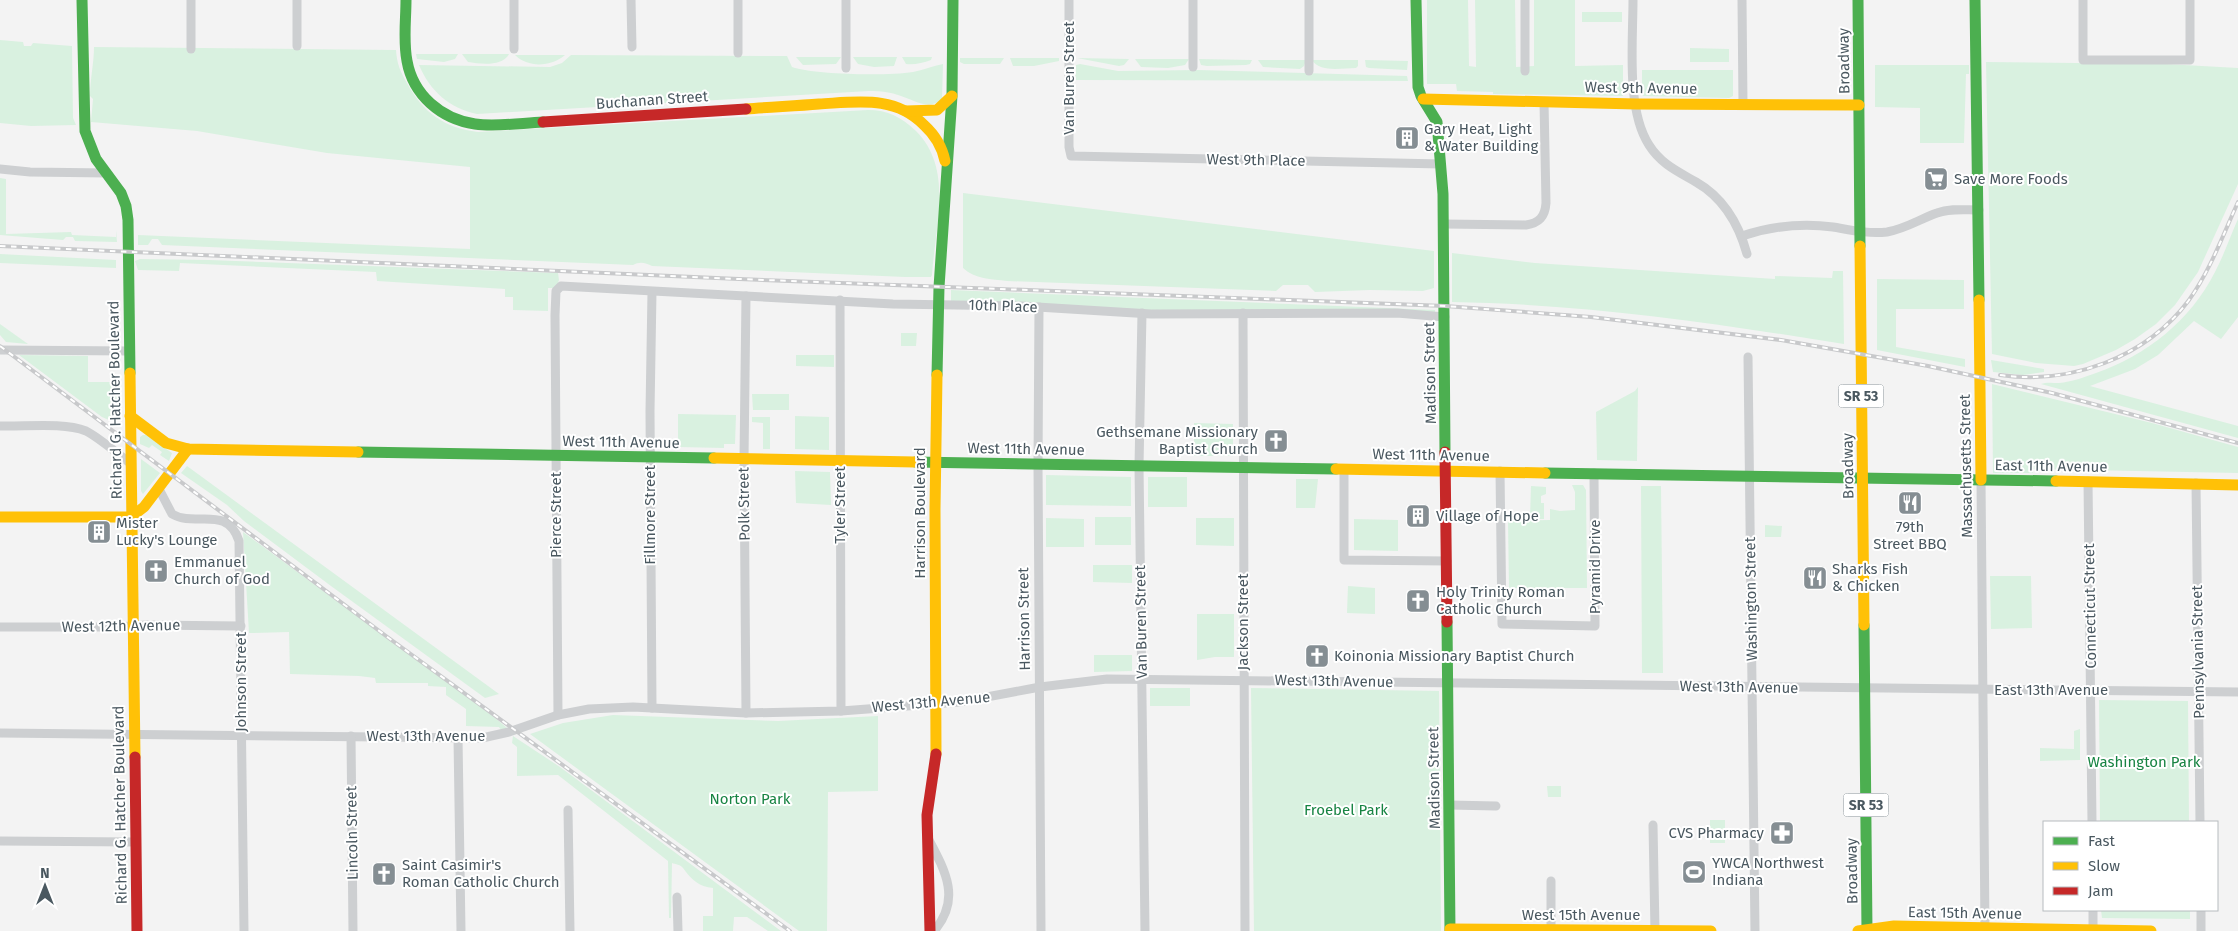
<svg xmlns="http://www.w3.org/2000/svg" width="2238" height="931" viewBox="0 0 2238 931" font-family="'Fira Sans',sans-serif">
<rect width="100%" height="100%" fill="#f3f3f3"/>
<g fill="#d9f1e0">
<polygon points="1427,0 1468,0 1469,66 1476,67 1475,0 1515,0 1516,67 1534,66 1534,0 1575,0 1575,66 1623,65 1623,96 1493,94 1493,92 1457,91 1456,84 1427,84"/>
<rect x="1582" y="12" width="40" height="10"/>
<polygon points="0,40 23,42 24,46 31,46 33,43 72,46 73,118 76,125 31,126 0,123"/>
<path d="M94,47L396,50C397,64 400,71 407,83C423,113 445,128 478,132L868,110C888,110 901,117 916,131C954,169 935,227 932,275L931,277H905L652,266C646,263 640,261 633,265L162,245L158,239H152L148,245H138V235L470,249V167L327,153L197,131L91,122L93,99L90,96C90,79 94,63 94,47Z"/>
<polygon points="1690,48 1729,49 1729,62 1690,62"/>
<polygon points="416,54 458,54 455,59 444,62 417,59"/>
<path d="M462,54H509C502,67 480,64 468,62Z"/>
<path d="M515,55H565C551,67 528,68 515,55Z"/>
<path d="M571,55L787,56L792,67C816,75 887,76 913,72C923,70 933,66 943,64L942,99C929,111 914,100 901,96C891,92 880,91 869,91L477,114C449,108 430,91 419,65L550,67L562,63Z"/>
<polygon points="796,57 841,57 836,64 803,65"/>
<polygon points="853,57 897,57 894,66 874,67 858,64"/>
<path d="M902,57H932L931,60C923,63 914,65 906,64Z"/>
<polygon points="960,58 1004,58 1000,64 964,64 960,62"/>
<polygon points="1010,58 1059,58 1059,61 1034,66 1013,66"/>
<polygon points="1077,58 1129,59 1124,65 1119,66"/>
<polygon points="1135,59 1189,59 1185,65 1168,68 1141,67"/>
<polygon points="1199,59 1252,60 1250,64 1246,65 1207,66 1201,65"/>
<polygon points="1258,60 1306,60 1304,66 1300,69 1263,67"/>
<path d="M1312,60H1358V66L1356,68C1342,68 1320,73 1312,60Z"/>
<polygon points="1365,60 1408,61 1407,70 1369,68 1366,67"/>
<polygon points="1986,62 2166,64 2238,68 2238,184 2198,272 2175,305 2156,324 2135,339 2116,350 2083,364 2074,366 2036,363 1992,354"/>
<polygon points="1080,64 1118,71 1198,70 1407,76 1408,81 1075,80 1076,65"/>
<polygon points="1875,65 1969,65 1969,74 1966,74 1964,143 1920,143 1920,108 1875,107"/>
<polygon points="1642,70 1733,70 1733,96 1729,98 1644,96 1642,95"/>
<polygon points="0,178 6,179 6,234 71,232 72,235 116,237 116,230 117,242 75,241 73,237 66,237 63,240 0,235"/>
<path d="M963,193L1434,251V288L1423,291L1370,290L1315,292L1308,285H1283L1276,291L1007,281C991,279 975,279 963,268Z"/>
<path d="M2238,219V317L2221,339L2194,321L2158,355L2135,369L2090,386L2238,426V438L2041,384C2046,382 2053,383 2059,383C2071,382 2085,377 2096,373C2147,355 2190,321 2215,272C2224,255 2230,237 2238,219Z"/>
<path d="M1452,253L1535,263L1775,279V276L1832,278L1833,271H1843L1844,344C1714,323 1583,304 1452,302Z"/>
<polygon points="0,254 116,260 116,268 0,263"/>
<polygon points="140,259 209,260 558,273 559,280 556,288 548,288 548,311 513,310 513,297 505,297 505,289 377,281 376,272 180,263 179,271 138,270 135,261"/>
<polygon points="1877,279 1964,280 1964,309 1896,309 1896,347 1965,359 1965,367 1877,350"/>
<polygon points="951,290 1435,310 1435,313 1156,311 951,302"/>
<polygon points="0,324 28,344 6,342 0,335"/>
<polygon points="901,333 917,333 916,346 901,346"/>
<polygon points="19,355 88,356 88,382 118,382 118,424 102,417"/>
<polygon points="796,355 834,355 834,367 796,366"/>
<polygon points="1991,360 2044,369 2044,372 2023,375 1993,372"/>
<polygon points="1992,384 2152,423 2238,447 2238,473 2033,469 2033,473 1993,473"/>
<polygon points="1638,387 1637,461 1597,460 1596,412 1635,391"/>
<polygon points="752,394 789,394 789,410 753,410"/>
<polygon points="678,414 736,415 735,444 724,444 724,448 678,447"/>
<polygon points="795,416 829,417 829,450 795,449"/>
<polygon points="752,417 770,417 770,449 763,449 763,423 752,422"/>
<polygon points="1194,423 1233,424 1233,456 1194,456"/>
<polygon points="143,435 146,435 172,453 169,461 160,455 162,452 152,445 149,448 140,444 140,437"/>
<polygon points="141,459 160,473 143,494 141,491"/>
<polygon points="187,466 499,694 485,698 331,586 244,521 227,505 181,473"/>
<polygon points="795,471 830,472 831,505 796,503"/>
<polygon points="1046,475 1131,477 1131,506 1046,505"/>
<rect x="1148" y="477" width="39" height="30"/>
<polygon points="1296,479 1318,479 1315,508 1296,508"/>
<polygon points="1572,485 1583,485 1586,490 1587,588 1509,588 1508,521 1550,520 1550,509 1560,511 1575,510 1575,492"/>
<polygon points="1531,486 1546,487 1546,494 1541,496 1541,503 1544,503 1544,519 1530,519"/>
<polygon points="1641,486 1661,486 1663,673 1642,673"/>
<rect x="1095" y="517" width="36" height="28"/>
<polygon points="1046,518 1084,519 1084,547 1046,547"/>
<polygon points="1196,518 1234,518 1234,546 1196,545"/>
<polygon points="1354,519 1398,520 1398,551 1354,550"/>
<polygon points="1765,525 1782,526 1781,537 1765,537"/>
<polygon points="243,532 494,717 507,728 501,730 499,727 466,726 466,709 446,695 446,687 428,686 428,683 376,683 375,678 359,676 290,674 289,632 249,633"/>
<polygon points="1093,565 1132,565 1132,583 1093,582"/>
<polygon points="1990,576 2031,576 2032,628 1991,629"/>
<polygon points="1348,586 1375,588 1375,614 1347,613"/>
<polygon points="1197,614 1234,614 1234,657 1215,657 1197,660"/>
<polygon points="1094,655 1132,655 1132,671 1094,672"/>
<rect x="1150" y="688" width="40" height="18"/>
<polygon points="1251,688 1439,691 1441,931 1254,931"/>
<polygon points="2099,700 2188,701 2189,822 2100,822"/>
<polygon points="613,715 778,721 878,716 878,791 828,792 827,931 799,931 530,734 563,723"/>
<polygon points="2080,729 2080,760 2040,761 2040,748 2074,749 2074,731"/>
<path d="M513,736L560,767L781,931H768L747,917H734L733,931H703V916H713V888C699,887 691,879 683,868C681,865 675,864 672,863L671,918H669L668,861L558,775L517,776V747L512,743Z"/>
<polygon points="1547,786 1561,786 1561,797 1548,797"/>
<rect x="1710" y="820" width="15" height="23"/>
<polygon points="2101,910 2190,910 2190,919 2102,918"/>
</g>
<g fill="none" stroke-linecap="round" stroke-linejoin="round">
<g stroke="#cdcfd1" stroke-width="9">
<polyline points="631,0 632,47"/>
<polyline points="738,0 738,53"/>
<polyline points="1069,0 1069,147 1071,156 1441,164"/>
<polyline points="1193,0 1193,67"/>
<polyline points="1525,0 1525,71"/>
<path d="M1633,0C1633,42 1626,110 1649,145C1661,164 1677,171 1696,182C1724,198 1739,225 1747,254"/>
<polyline points="1742,0 1743,104"/>
<polyline points="2083,0 2083,60 2190,60 2190,0"/>
<polyline points="297,46 297,0"/>
<polyline points="191,49 191,0"/>
<polyline points="514,49 514,0"/>
<polyline points="846,68 846,0"/>
<polyline points="1309,71 1309,0"/>
<polyline points="0,169 30,172 107,173"/>
<path d="M1444,224L1526,225C1539,223 1545,217 1546,203L1544,102"/>
<path d="M1742,236C1772,226 1803,223 1833,227C1851,230 1868,234 1887,232C1905,229 1920,219 1937,213C1950,208 1965,210 1979,210"/>
<polyline points="746,296 744,459 746,713"/>
<polyline points="840,300 841,711"/>
<polyline points="1039,307 1038,464 1041,931"/>
<polyline points="1142,313 1139,466 1145,931"/>
<polyline points="1243,313 1245,931"/>
<polyline points="0,350 129,351"/>
<polyline points="1748,357 1755,931"/>
<path d="M0,426C24,427 63,422 86,431C98,437 118,454 130,463"/>
<polyline points="1344,469 1344,560 1447,561"/>
<polyline points="1500,471 1502,624 1595,626 1594,473"/>
<polyline points="1981,480 1985,931"/>
<polyline points="2088,481 2092,822"/>
<polyline points="2196,483 2200,822"/>
<path d="M159,489L172,514C195,528 227,504 239,541L244,931"/>
<polyline points="0,627 117,627 146,625 241,626"/>
<polyline points="652,708 650,411 652,292"/>
<polyline points="558,715 555,315 556,291 561,286 893,304 1021,306 1151,314 1397,313 1445,317"/>
<polyline points="0,733 482,738 509,732 558,715 589,709 633,707 746,713 841,711 960,702 1040,687 1107,679 2238,692"/>
<polyline points="351,736 353,931"/>
<polyline points="458,738 461,931"/>
<polyline points="1449,805 1496,806"/>
<polyline points="568,810 570,931"/>
<polyline points="1653,825 1655,931"/>
<path d="M929,840C946,872 961,900 934,931"/>
<polyline points="0,841 135,842"/>
<polyline points="677,897 678,931"/>
<polyline points="2093,910 2093,931"/>
<polyline points="2201,910 2201,931"/>
<polyline points="1551,931 1551,881"/>
</g>
<g stroke="#4caf50" stroke-width="11">
<polyline points="82,0 85,131 96,159 121,193 126,206 128,220 130,373"/>
<path d="M406,0C406,20 403,41 407,61C413,95 441,119 475,124C497,127 521,123 543,122"/>
<polyline points="1416,0 1418,87 1421,96 1437,122 1443,194 1445,452"/>
<polyline points="1858,0 1860,246"/>
<polyline points="1975,0 1979,300"/>
<polyline points="937,375 939,287 952,96 953,0"/>
<polyline points="358,452 714,458"/>
<polyline points="915,462 1336,469"/>
<polyline points="1545,473 2056,481"/>
<polyline points="1447,622 1450,931"/>
<polyline points="1864,625 1867,931"/>
</g>
<g stroke="#ffc107" stroke-width="11">
<polyline points="1423,99 1636,104 1859,105"/>
<path d="M746,109C770,107 795,106 819,104C857,102 895,95 924,125C935,135 942,146 945,161"/>
<polyline points="906,111 937,110 952,96"/>
<polyline points="1860,246 1864,625"/>
<polyline points="1979,300 1981,480"/>
<polyline points="130,373 135,757"/>
<polyline points="130,416 166,443 188,449 358,452"/>
<polyline points="714,458 915,462"/>
<polyline points="1336,469 1545,473"/>
<polyline points="2056,481 2238,485"/>
<polyline points="0,517 131,517 144,507 188,449"/>
<polyline points="936,754 935,509 937,375"/>
<polyline points="1450,929 1711,931"/>
<polyline points="1858,931 1894,926 2151,931"/>
</g>
<g stroke="#c62828" stroke-width="11">
<polyline points="543,122 746,109"/>
<polyline points="1445,452 1447,622"/>
<polyline points="135,757 137,931"/>
<polyline points="930,931 927,815 936,754"/>
</g>
<defs>
<g id="rail">
<polyline points="0,246 739,279 1445,306 1591,317 1781,340 1928,366 2052,393 2238,443"/>
<polyline points="0,346 386,636 790,931"/>
<path d="M2000,375C2070,385 2146,358 2189,300C2210,271 2223,235 2238,202"/>
</g>
</defs>
<use href="#rail" stroke="#c8c9cb" stroke-width="4"/>
<use href="#rail" stroke="#fff" stroke-width="2" stroke-dasharray="5.5" stroke-linecap="butt"/>
</g>
<defs>
<symbol id="building-square" viewBox="-11 -11 22 22"><rect x="-9" y="-9" width="18" height="18" rx="4" fill="#858e93" stroke="#fff"/><path d="M-4-6H4V6H1V3H-1V6H-4ZM-2.5-4.3h1.7v1.8h-1.7ZM.8-4.3h1.7v1.8H.8ZM-2.5-1h1.7V.8h-1.7ZM.8-1h1.7V.8H.8Z" fill="#fff"/></symbol>
<symbol id="supermarket-square" viewBox="-11 -11 22 22"><rect x="-9" y="-9" width="18" height="18" rx="4" fill="#858e93" stroke="#fff"/><path d="M-6-5.5h2.5l.6 2H6L4.5 2H-2.5L-4.4-4H-6ZM-1.5 3.2a1.3 1.3 0 1 0 .1 0ZM3 3.2a1.3 1.3 0 1 0 .1 0Z" fill="#fff"/></symbol>
<symbol id="church-square" viewBox="-11 -11 22 22"><rect x="-9" y="-9" width="18" height="18" rx="4" fill="#858e93" stroke="#fff"/><path d="M-1.2-6h2.4v3.5h3.3v2.4h-3.3V6h-2.4V-.1h-3.3v-2.4h3.3Z" fill="#fff"/></symbol>
<symbol id="restaurant-square" viewBox="-11 -11 22 22"><rect x="-9" y="-9" width="18" height="18" rx="4" fill="#858e93" stroke="#fff"/><path d="M-5-6h1v4h1v-4h1v4h1v-4h1v5L-1.5 .5V6h-2V.5L-5-1ZM5-6V6H3V1.5H1.5Q1.5-4 5-6Z" fill="#fff"/></symbol>
<symbol id="pharmacy-square" viewBox="-11 -11 22 22"><rect x="-9" y="-9" width="18" height="18" rx="4" fill="#858e93" stroke="#fff"/><path d="M-2-6h4v4h4v4h-4v4h-4v-4h-4v-4h4Z" fill="#fff"/></symbol>
<symbol id="stadium-square" viewBox="-11 -11 22 22"><rect x="-9" y="-9" width="18" height="18" rx="4" fill="#858e93" stroke="#fff"/><path d="M0-5a6.5 5 0 1 0 0 10a6.5 5 0 1 0 0-10ZM-3.5-1.8h7v3.6h-7Z" fill="#fff"/></symbol>
</defs>
<g fill-rule="evenodd">
<use href="#building-square" x="1393" y="124" width="28" height="28"/>
<use href="#supermarket-square" x="1922" y="165" width="28" height="28"/>
<use href="#church-square" x="1262" y="427" width="28" height="28"/>
<use href="#restaurant-square" x="1896" y="489" width="28" height="28"/>
<use href="#building-square" x="1404" y="502" width="28" height="28"/>
<use href="#building-square" x="85" y="518" width="28" height="28"/>
<use href="#church-square" x="142" y="557" width="28" height="28"/>
<use href="#restaurant-square" x="1801" y="564" width="28" height="28"/>
<use href="#church-square" x="1404" y="587" width="28" height="28"/>
<use href="#church-square" x="1303" y="642" width="28" height="28"/>
<use href="#pharmacy-square" x="1768" y="819" width="28" height="28"/>
<use href="#stadium-square" x="1680" y="858" width="28" height="28"/>
<use href="#church-square" x="370" y="860" width="28" height="28"/>
</g>
<g text-anchor="middle" dominant-baseline="central" stroke-width="4" stroke-linejoin="round" paint-order="stroke">
<g fill="#fff" stroke="#808a90" stroke-width="1">
<rect x="1838.5" y="384.5" width="45" height="23" rx="4"/>
<rect x="1843.5" y="793.5" width="45" height="23" rx="4"/>
</g>
<g font-size="14" font-weight="bold" fill="#4a5860">
<text x="1861" y="396">SR 53</text>
<text x="1866" y="805">SR 53</text>
</g>
<g font-size="15" fill="#4a5860" stroke="#fff">
<text transform="translate(1844 61) rotate(-91)">Broadway</text>
<text transform="translate(1069 78) rotate(-90)">Van Buren Street</text>
<text transform="translate(1641 88) rotate(1)">West 9th Avenue</text>
<text transform="translate(652 100) rotate(-4)">Buchanan Street</text>
<text transform="translate(1256 160) rotate(1)">West 9th Place</text>
<text transform="translate(1003 306) rotate(2)">10th Place</text>
<text transform="translate(1430 373) rotate(-91)">Madison Street</text>
<text transform="translate(115 400) rotate(-91)">Richard G. Hatcher Boulevard</text>
<text transform="translate(621 442) rotate(1)">West 11th Avenue</text>
<text transform="translate(1026 449) rotate(1)">West 11th Avenue</text>
<text transform="translate(1431 455) rotate(1)">West 11th Avenue</text>
<text transform="translate(1848 466) rotate(-91)">Broadway</text>
<text transform="translate(1966 466) rotate(-91)">Massachusetts Street</text>
<text transform="translate(2051 466) rotate(1)">East 11th Avenue</text>
<text transform="translate(744 504) rotate(-91)">Polk Street</text>
<text transform="translate(840 505) rotate(-90)">Tyler Street</text>
<text transform="translate(920 513) rotate(-90)">Harrison Boulevard</text>
<text transform="translate(556 515) rotate(-90)">Pierce Street</text>
<text transform="translate(650 515) rotate(-90)">Fillmore Street</text>
<text transform="translate(1595 567) rotate(-90)">Pyramid Drive</text>
<text transform="translate(1751 599) rotate(-91)">Washington Street</text>
<text transform="translate(2090 606) rotate(-91)">Connecticut Street</text>
<text transform="translate(1024 619) rotate(-91)">Harrison Street</text>
<text transform="translate(1141 622) rotate(-91)">Van Buren Street</text>
<text transform="translate(1243 622) rotate(-90)">Jackson Street</text>
<text transform="translate(121 626) rotate(-1)">West 12th Avenue</text>
<text transform="translate(2198 652) rotate(-91)">Pennsylvania Street</text>
<text transform="translate(1334 681) rotate(1)">West 13th Avenue</text>
<text transform="translate(241 682) rotate(-90)">Johnson Street</text>
<text transform="translate(1739 687) rotate(1)">West 13th Avenue</text>
<text x="2051" y="690">East 13th Avenue</text>
<text transform="translate(931 702) rotate(-5)">West 13th Avenue</text>
<text x="426" y="736">West 13th Avenue</text>
<text transform="translate(1434 778) rotate(-91)">Madison Street</text>
<text transform="translate(120 805) rotate(-91)">Richard G. Hatcher Boulevard</text>
<text transform="translate(352 833) rotate(-91)">Lincoln Street</text>
<text transform="translate(1852 871) rotate(-91)">Broadway</text>
<text transform="translate(1965 913) rotate(1)">East 15th Avenue</text>
<text x="1581" y="915">West 15th Avenue</text>
</g>
<g font-size="15" fill="#4a5860" stroke="#fff" text-anchor="start">
<text x="1424" y="129">Gary Heat, Light<tspan x="1424" dy="17">&amp; Water Building</tspan></text>
<text x="1954" y="179">Save More Foods</text>
<text x="1258" y="432" text-anchor="end">Gethsemane Missionary<tspan x="1258" dy="17">Baptist Church</tspan></text>
<text x="1436" y="516">Village of Hope</text>
<text x="116" y="523">Mister<tspan x="116" dy="17">Lucky's Lounge</tspan></text>
<text x="1910" y="527" text-anchor="middle">79th<tspan x="1910" dy="17">Street BBQ</tspan></text>
<text x="174" y="562">Emmanuel<tspan x="174" dy="17">Church of God</tspan></text>
<text x="1832" y="569">Sharks Fish<tspan x="1832" dy="17">&amp; Chicken</tspan></text>
<text x="1436" y="592">Holy Trinity Roman<tspan x="1436" dy="17">Catholic Church</tspan></text>
<text x="1334" y="656">Koinonia Missionary Baptist Church</text>
<text x="1764" y="833" text-anchor="end">CVS Pharmacy</text>
<text x="1712" y="863">YWCA Northwest<tspan x="1712" dy="17">Indiana</tspan></text>
<text x="402" y="865">Saint Casimir's<tspan x="402" dy="17">Roman Catholic Church</tspan></text>
</g>
<g font-size="15" fill="#188443" stroke="#fff">
<text x="2144" y="762">Washington Park</text>
<text x="750" y="799">Norton Park</text>
<text x="1346" y="810">Froebel Park</text>
</g>
</g>
<rect x="2043" y="821" width="175" height="90" fill="#ffffff" stroke="#b7bcbf"/>
<rect x="2053" y="837" width="25" height="8" fill="#4caf50" stroke="#b7bcbf"/>
<text x="2088" y="846" font-size="15" fill="#4a5860">Fast</text>
<rect x="2053" y="862" width="25" height="8" fill="#ffc107" stroke="#b7bcbf"/>
<text x="2088" y="871" font-size="15" fill="#4a5860">Slow</text>
<rect x="2053" y="887" width="25" height="8" fill="#c62828" stroke="#b7bcbf"/>
<text x="2088" y="896" font-size="15" fill="#4a5860">Jam</text>
<g transform="translate(45 886)" stroke="#ffffff" stroke-width="4" paint-order="stroke">
<path d="M0-4L9 19L0 12L-9 19Z" fill="#4a5860"/>
<text y="-8" font-size="14" font-weight="bold" text-anchor="middle" fill="#4a5860">N</text>
</g>
</svg>
